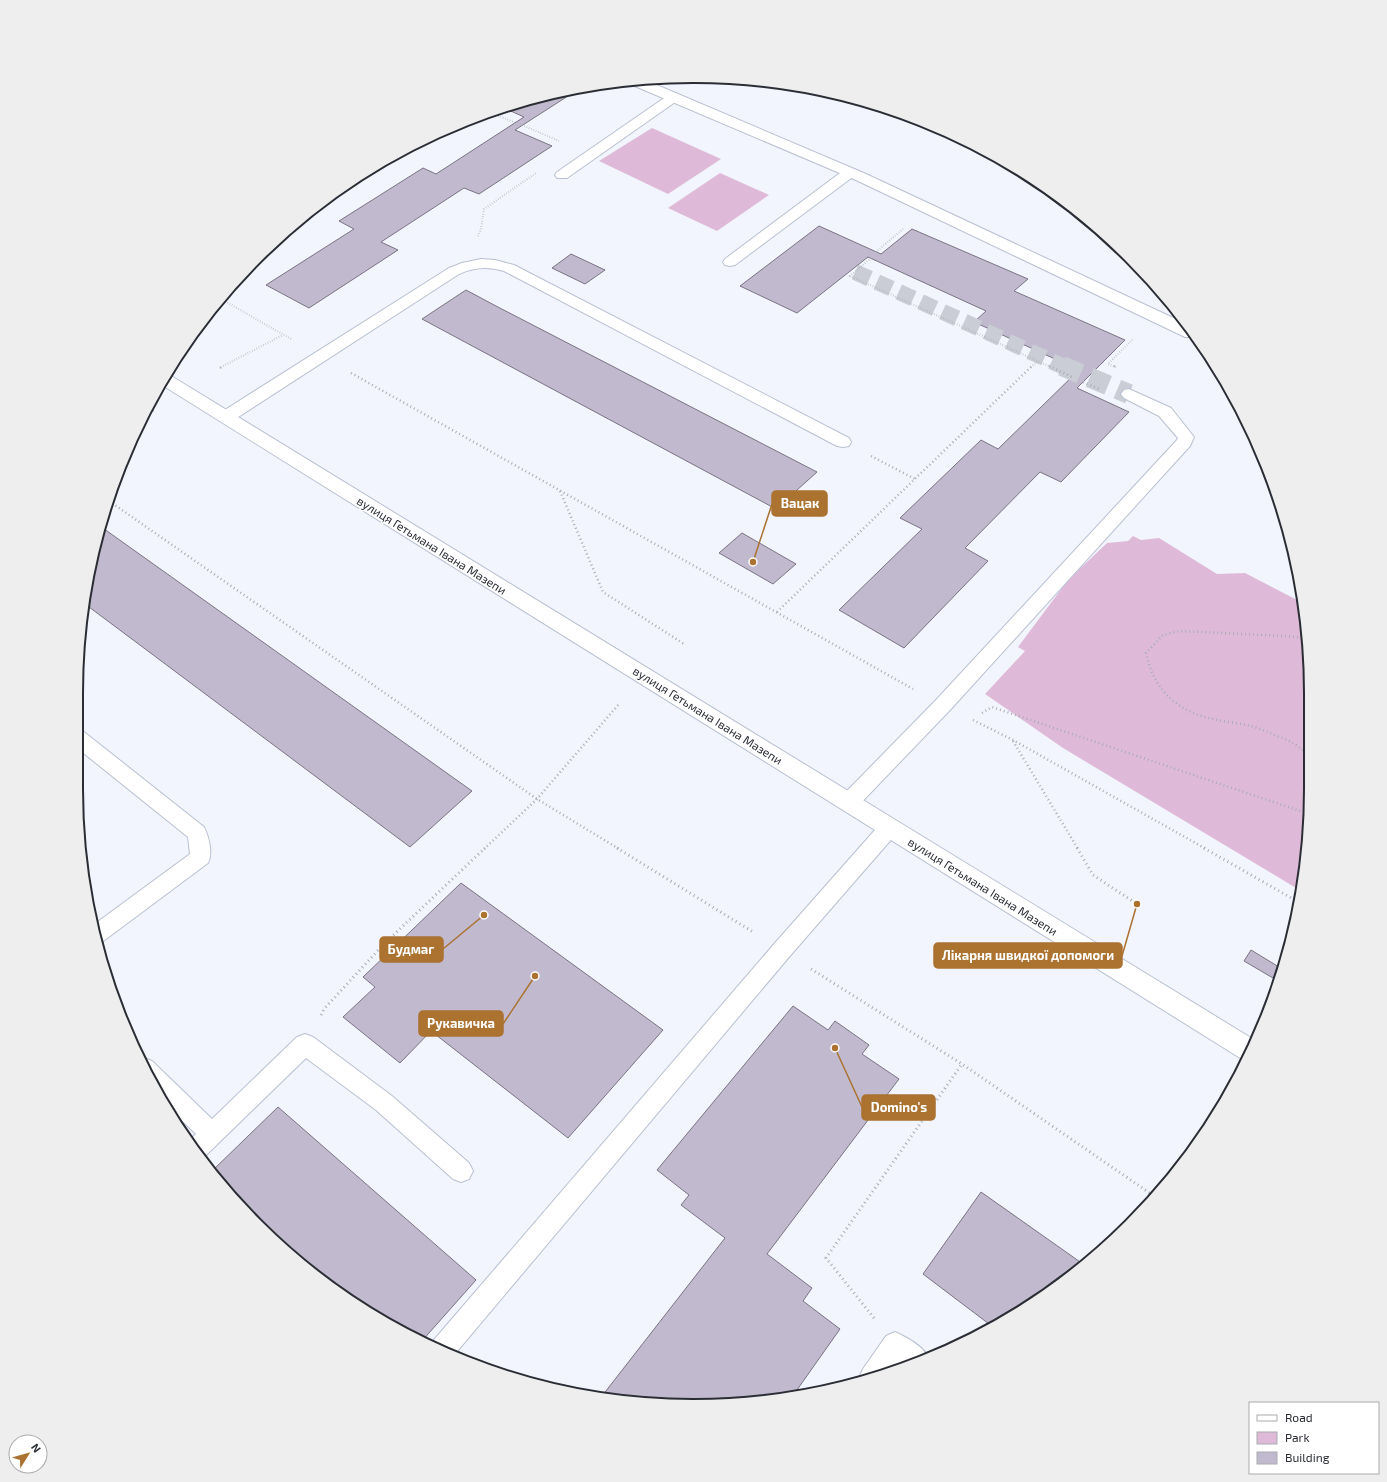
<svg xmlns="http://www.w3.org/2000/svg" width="1387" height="1482" viewBox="0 0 1387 1482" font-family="'Exo 2',sans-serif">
<rect width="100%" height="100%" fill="#f2f5fd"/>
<g fill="#dfbad8">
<polygon points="652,128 721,159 668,194 599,161"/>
<polygon points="720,173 769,195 717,231 668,208"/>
<polygon points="1133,536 1141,540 1159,538 1217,574 1245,573 1303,603 1306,613 1311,789 1301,891 1063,748 985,694 1025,651 1018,647 1068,580 1107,543 1128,541"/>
</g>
<g fill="#c1bace" stroke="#7a7385">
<polygon points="562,93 568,96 515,130 552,146 479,194 464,188 381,242 398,250 309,308 266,285 354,229 339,221 423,168 436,174 524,117 502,107"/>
<polygon points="819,226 881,254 912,229 1028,279 1014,291 1125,340 1077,388 1129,412 1061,482 1040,472 965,548 988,561 904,648 839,610 922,529 900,518 981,440 998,449 1079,370 974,322 986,311 868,257 797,313 740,286"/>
<polygon points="571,254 605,270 585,284 552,268"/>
<polygon points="466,290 496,306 817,472 776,509 422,319"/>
<polygon points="100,526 472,791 410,847 85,604 97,533"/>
<polygon points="742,533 796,564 773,584 719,553"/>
<polygon points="461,883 663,1030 568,1138 431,1031 400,1063 343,1017 375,987 363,977"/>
<polygon points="1251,950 1279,967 1273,978 1244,961"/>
<polygon points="793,1006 828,1030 835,1021 869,1045 862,1054 899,1079 767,1254 812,1288 803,1301 840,1329 792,1397 774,1401 653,1405 602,1396 725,1238 681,1205 689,1195 657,1170"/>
<polygon points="278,1107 476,1280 421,1342 351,1302 311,1271 260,1224 211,1172"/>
<polygon points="981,1192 1083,1264 1036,1302 993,1327 923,1274"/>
</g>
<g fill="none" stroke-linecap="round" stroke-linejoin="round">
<polyline stroke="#cacdd5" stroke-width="16" stroke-dasharray="16 8" stroke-linecap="butt" points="855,272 1064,367"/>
<polyline stroke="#cacdd5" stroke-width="20" stroke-dasharray="20 10" stroke-linecap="butt" points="1062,366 1129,394"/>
<defs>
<g id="service">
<polygon points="674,93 678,94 680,97 678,100 567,178 557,178 555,175 557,172 670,94"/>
<polygon points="849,169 854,170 856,173 854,176 735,265 730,266 725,265 723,262 725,259 844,170"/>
<path d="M481,259L495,260L514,265L849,438L851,442L849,446L843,447L837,446L504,271C488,266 474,267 459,274L232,421L226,422L220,421L218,417L220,413L449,268L462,263Z"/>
<polygon points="1129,389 1171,408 1194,437 1190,446 950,710 856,808 849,810 842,808 839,802 842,796 936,700 1177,440 1178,438 1159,416 1124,398 1121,394 1124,390"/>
<path d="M77,730L84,732L204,827C209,837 213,853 208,863L102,942L97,944L92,926L190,854L188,837L76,747Z"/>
<polygon points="889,820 896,822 899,828 896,834 789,957 454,1355 431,1346 433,1341 775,943 882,822"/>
<polygon points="305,1034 313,1037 392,1096 469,1163 473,1171 469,1179 461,1182 453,1179 376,1110 306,1058 201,1160 189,1141 196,1134 167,1106 139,1060 144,1058 152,1061 212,1119 297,1037"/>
<path d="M895,1332C906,1337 924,1347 929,1358L905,1368L898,1363L890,1374L860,1381L859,1378L863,1369L886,1336Z"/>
</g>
<polygon id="minor" points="645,80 866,174 1184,323 1194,337 1185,337 856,180 630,84 628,81"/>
<polygon id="secondary" points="168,374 1256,1041 1245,1061 162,385"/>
</defs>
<use href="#service" stroke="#b9c0d3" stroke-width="2"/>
<use href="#minor" stroke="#b9c0d3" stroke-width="2"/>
<use href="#secondary" stroke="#b9c0d3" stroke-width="2"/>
<g stroke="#a9acb4" stroke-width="2" stroke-dasharray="0.5 2" stroke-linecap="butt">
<polyline points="598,85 606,88"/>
<polyline points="489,112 516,123"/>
<polyline points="522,125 559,141"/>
<polyline points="374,167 394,154"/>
<polyline points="478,236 481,229 484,209 536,173"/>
<polyline points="876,252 903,229"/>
<polyline points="871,258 850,276 1051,367"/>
<polyline points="221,299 291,339"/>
<polyline points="221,367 283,335"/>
<polyline points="1031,367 1038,361"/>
<polyline points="1116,367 1108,364 1133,339"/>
</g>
<g stroke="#a9acb4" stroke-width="2.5" stroke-dasharray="1 3" stroke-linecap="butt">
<polyline points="1049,366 1072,377"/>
<polyline points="1114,366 1117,368"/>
<polyline points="220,368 223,366"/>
<polyline points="351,373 913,689"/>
<polyline points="1083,382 1099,389"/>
<polyline points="142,416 156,409"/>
<polyline points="871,456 915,479"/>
<polyline points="560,491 603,592 684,644"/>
<polyline points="109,501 537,799 619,849"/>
<polyline points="777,612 1032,366"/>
<path d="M1306,638L1286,636L1180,631L1163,635L1146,653C1154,690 1176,711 1213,719C1225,722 1239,723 1251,726C1261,729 1270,733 1280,737C1291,741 1302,748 1310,757"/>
<polyline points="982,713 992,707 1309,814"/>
<polyline points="973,720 1013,740 1206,849"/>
<polyline points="1013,741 1078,849"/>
<polyline points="484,849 537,799 619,704"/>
</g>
<g stroke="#a9acb4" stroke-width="3" stroke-dasharray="1 3.5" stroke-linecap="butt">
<polyline points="617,848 753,932"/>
<polyline points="1077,848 1093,875 1137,904"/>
<polyline points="1204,848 1300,903"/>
<polyline points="811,969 962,1064 1154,1196"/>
<polyline points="321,1015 324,1009 383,945 485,848"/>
<polyline points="874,1318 826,1258 962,1064"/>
</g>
<use href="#service" fill="#fff" fill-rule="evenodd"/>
<use href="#minor" fill="#fff" fill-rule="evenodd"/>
<use href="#secondary" fill="#fff" fill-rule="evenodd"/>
</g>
<g text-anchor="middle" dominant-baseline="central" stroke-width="3" stroke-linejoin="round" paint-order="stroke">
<g font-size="12" fill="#2a2d34" stroke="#fff">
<text transform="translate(432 545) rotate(32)">вулиця Гетьмана Івана Мазепи</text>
<text transform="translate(708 715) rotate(32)">вулиця Гетьмана Івана Мазепи</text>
<text transform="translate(983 886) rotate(32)">вулиця Гетьмана Івана Мазепи</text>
</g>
</g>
<path d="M0 0H1387V1482H0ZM693 83H694A610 610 0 0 1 1304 693V789A610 610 0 0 1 694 1399H693A610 610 0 0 1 83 789V693A610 610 0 0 1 693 83Z" fill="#eeeeef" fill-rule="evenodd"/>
<path fill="none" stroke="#2a2d34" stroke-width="2" d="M693 83H694A610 610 0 0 1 1304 693V789A610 610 0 0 1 694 1399H693A610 610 0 0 1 83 789V693A610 610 0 0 1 693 83Z"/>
<path fill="none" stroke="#ab7230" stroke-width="1.5" d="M753 562L772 504M484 915L443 949M1137 904L1122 956M535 976L503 1024M835 1048L862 1107"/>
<g fill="#ab7230" stroke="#fff" stroke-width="1.5">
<circle cx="753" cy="562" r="4"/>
<circle cx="484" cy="915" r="4"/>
<circle cx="1137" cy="904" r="4"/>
<circle cx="535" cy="976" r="4"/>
<circle cx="835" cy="1048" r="4"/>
</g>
<g fill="#ab7230" stroke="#ab7230" stroke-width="1.5">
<rect x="772" y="491" width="55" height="25" rx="4"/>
<rect x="380" y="937" width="63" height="25" rx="4"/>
<rect x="934" y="943" width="188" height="25" rx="4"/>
<rect x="419" y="1011" width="84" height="25" rx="4"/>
<rect x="862" y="1095" width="73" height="25" rx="4"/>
</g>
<g font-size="13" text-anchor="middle" font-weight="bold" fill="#fff">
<text x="800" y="508">Вацак</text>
<text x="411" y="954">Будмаг</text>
<text x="1028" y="960">Лікарня швидкої допомоги</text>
<text x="461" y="1028">Рукавичка</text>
<text x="899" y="1112">Domino's</text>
</g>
<rect x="1249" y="1402" width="130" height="72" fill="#ffffff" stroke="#aaabae"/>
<rect x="1257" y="1415" width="20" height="6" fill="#ffffff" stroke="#aaabae"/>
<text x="1285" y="1422" font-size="12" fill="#2a2d34">Road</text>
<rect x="1257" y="1432" width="20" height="12" fill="#dfbad8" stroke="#aaabae"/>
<text x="1285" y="1442" font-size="12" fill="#2a2d34">Park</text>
<rect x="1257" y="1452" width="20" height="12" fill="#c1bace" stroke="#aaabae"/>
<text x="1285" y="1462" font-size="12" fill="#2a2d34">Building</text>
<g transform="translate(28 1454) rotate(53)"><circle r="19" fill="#ffffff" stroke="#aaabae"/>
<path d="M0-3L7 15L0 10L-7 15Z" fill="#ab7230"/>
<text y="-6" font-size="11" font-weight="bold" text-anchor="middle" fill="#2a2d34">N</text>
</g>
</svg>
